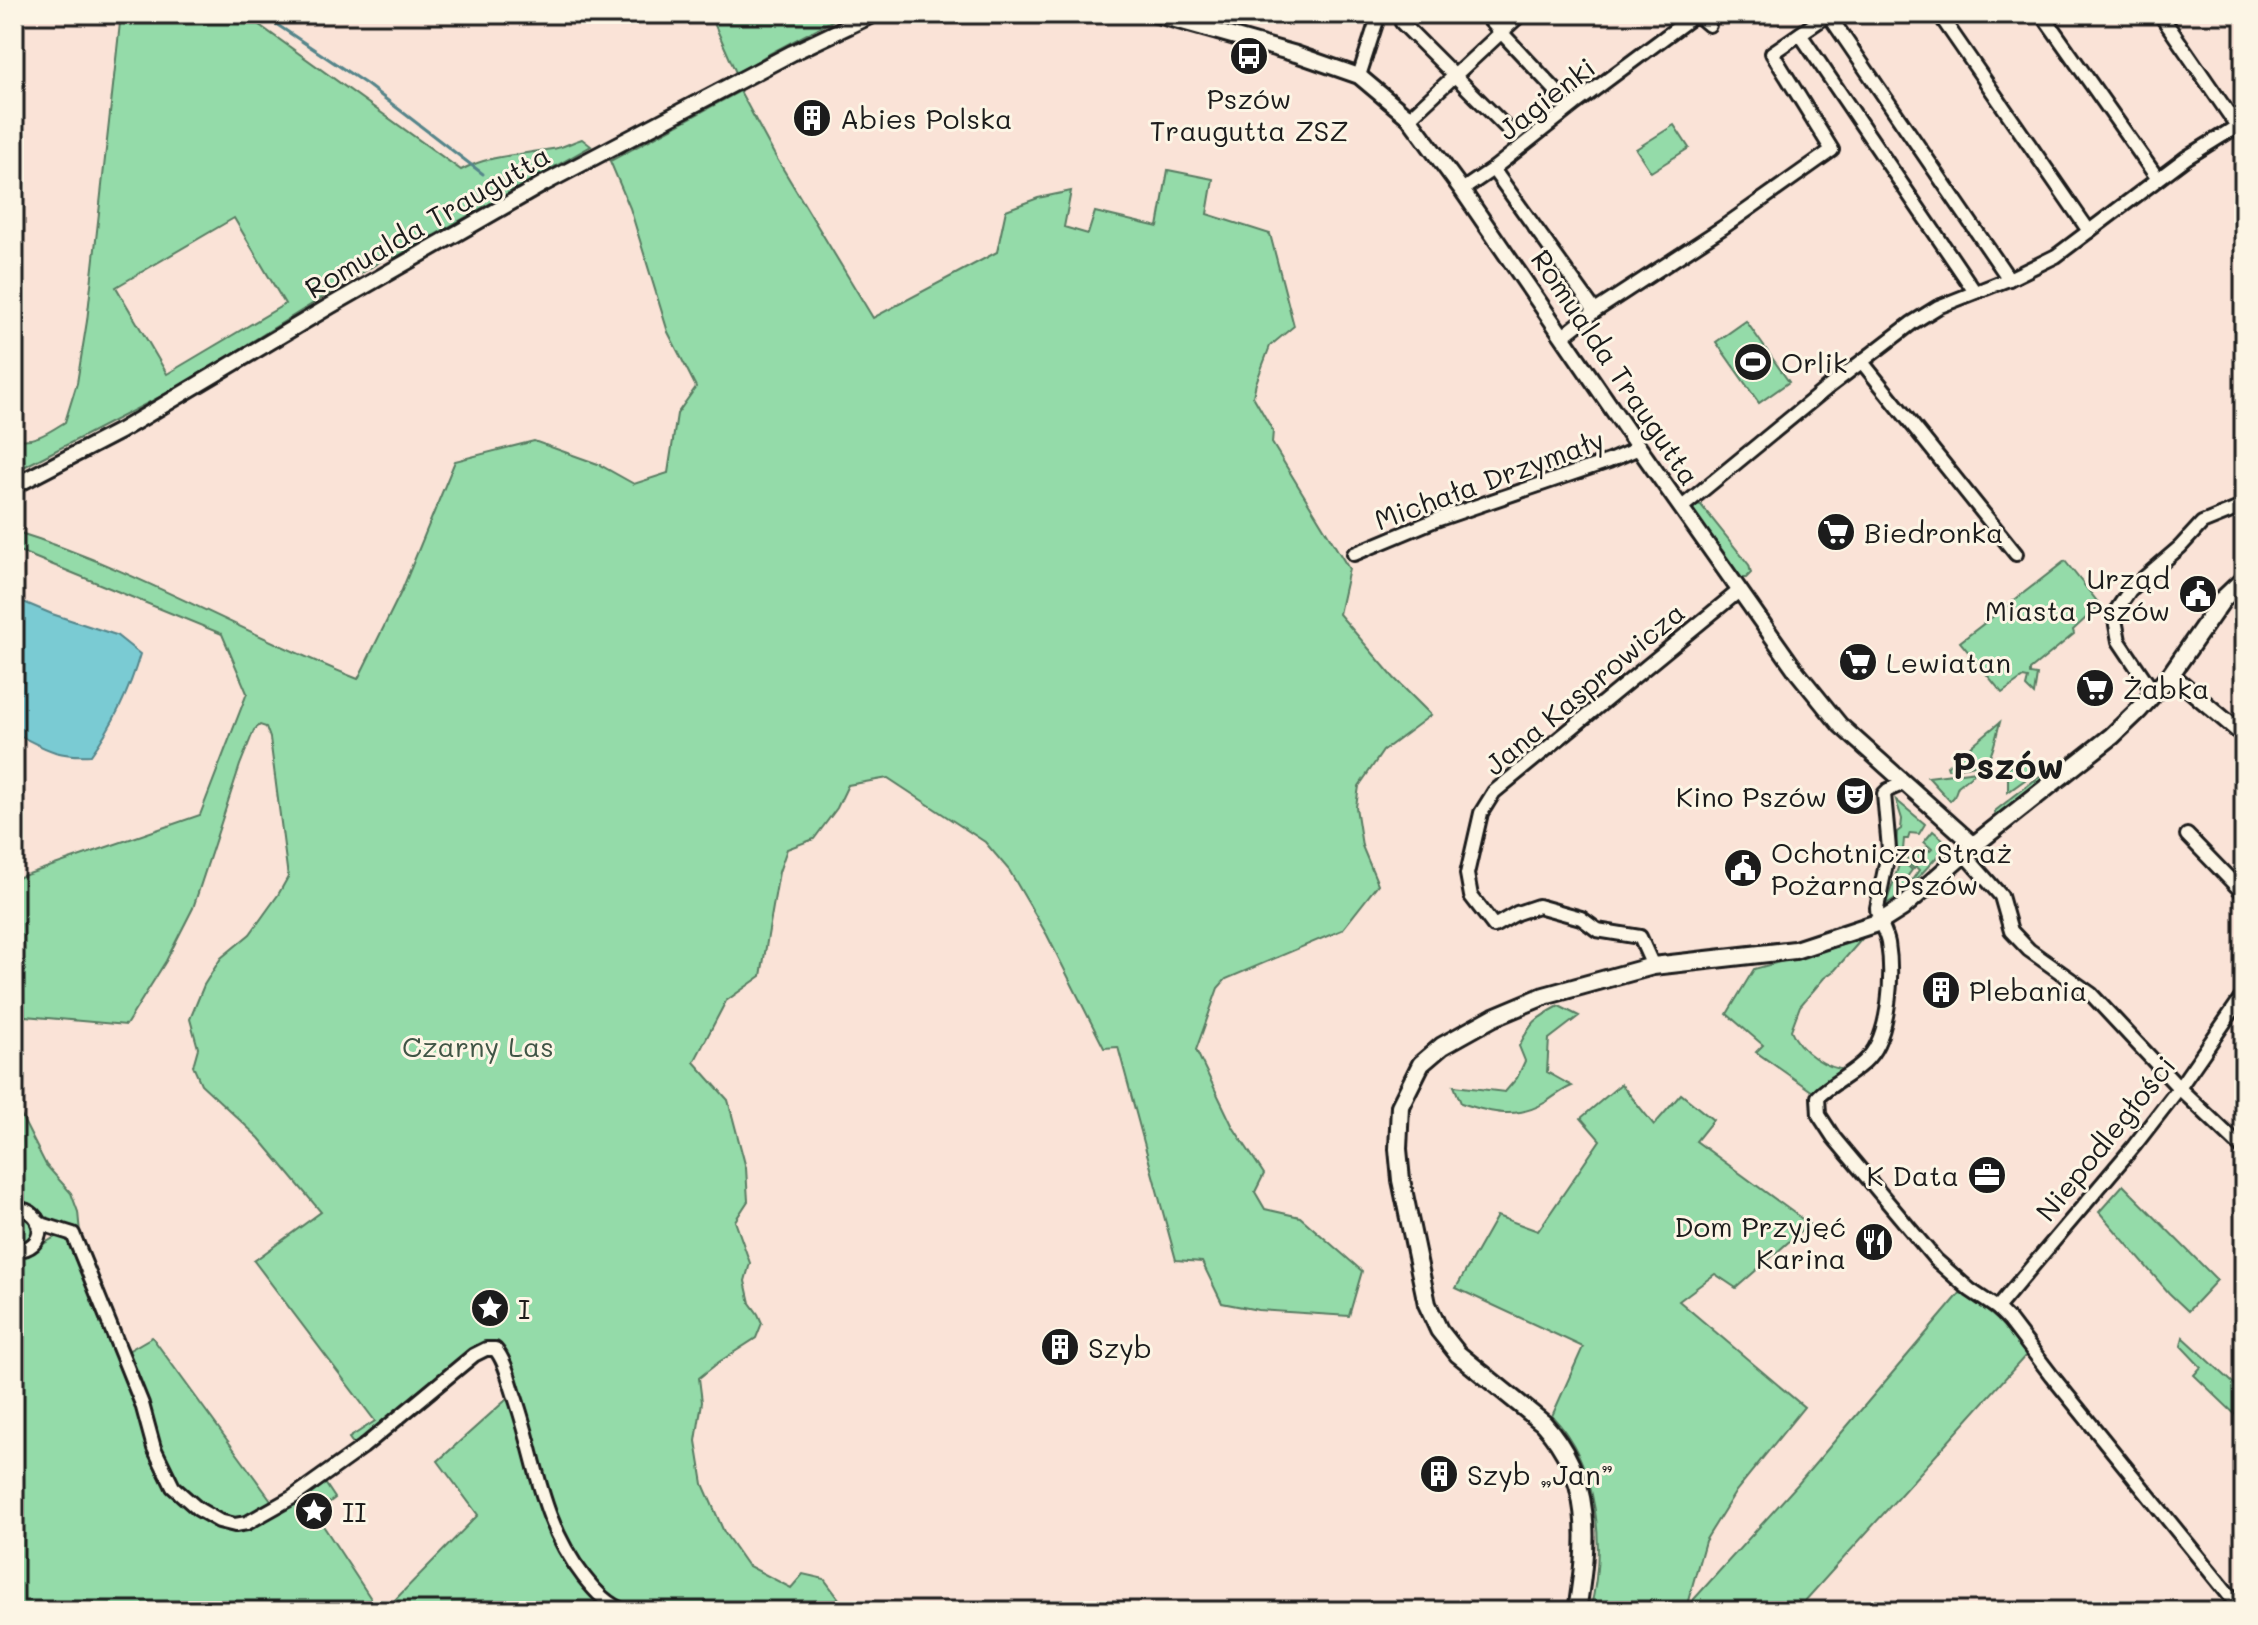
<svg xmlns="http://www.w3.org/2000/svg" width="2258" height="1625" viewBox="0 0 2258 1625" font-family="Mali,sans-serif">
<rect width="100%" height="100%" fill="#fae3d7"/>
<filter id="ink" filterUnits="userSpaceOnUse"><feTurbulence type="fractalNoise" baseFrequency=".0125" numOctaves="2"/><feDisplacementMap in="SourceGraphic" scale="16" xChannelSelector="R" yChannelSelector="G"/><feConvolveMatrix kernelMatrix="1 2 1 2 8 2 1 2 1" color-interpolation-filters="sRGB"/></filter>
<g filter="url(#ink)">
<g fill="#94dba9" stroke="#587c62" stroke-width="2" fill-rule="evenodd">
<path d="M121,14H244L461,170C490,155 520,155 552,149C562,148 572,142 582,139L591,146L394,258L389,256L181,386L14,472V438C33,444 49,432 65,422L77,383L87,321ZM234,218L285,304L167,374L116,287Z"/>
<polygon points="710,14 845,14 765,56 737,75"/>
<path d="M740,91L774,154L873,318L997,252L1006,210L1038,198L1071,191L1064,227L1088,234L1095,212L1158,227L1168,170L1213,179L1207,214L1270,234L1294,326L1270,346L1256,383L1253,396L1273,431L1272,443L1349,569L1339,614L1394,678L1431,715L1383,751L1359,786L1356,807L1362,846L1378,884L1342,930L1226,979L1218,988L1196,1050L1233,1127L1264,1174L1255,1192L1265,1209L1300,1217L1362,1271L1349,1316L1258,1310L1222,1303L1202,1262L1176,1260L1118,1047L1104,1048L1047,935L1009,870L985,842L888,778L848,785L837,808L814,839L787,849L779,872L761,976L726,1001L694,1062L728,1100L746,1168L748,1201L735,1221L750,1263L745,1281L750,1303L758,1314L762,1323L756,1338L719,1362L699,1378L702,1402L696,1441L703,1484L724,1532L747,1565L791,1588L803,1574L824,1579L848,1611H629L615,1607L572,1561L495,1349L432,1388L427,1384L356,1448L349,1438L375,1421L254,1261L321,1212L259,1138L201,1084L193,1066L198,1048L190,1019L204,985L221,958L250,934L278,895L288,877L270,738L266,727L260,725L254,730L240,765L193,908L166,961L126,1025L14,1015V879L200,815L247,693L222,634L14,549V531C134,568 242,633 358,679L402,590L455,461L534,441L598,464L634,484L668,473L677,414L696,387L668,332L630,208L610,161Z"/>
<polygon points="1674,125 1689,148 1651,172 1636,149"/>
<polygon points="1746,321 1789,382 1759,403 1716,342"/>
<polygon points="1696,504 1701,505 1749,565 1751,573 1746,578 1738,578 1693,515 1692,511"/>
<polygon points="2065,561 2100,605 2073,630 2074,634 2030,670 2030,674 2037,675 2034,695 2026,687 2028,679 2023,678 2002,693 1960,642"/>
<path d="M2000,722C1988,767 1994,763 1948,769L1947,766Z"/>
<polygon points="2063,758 2064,764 1996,818 1995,811"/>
<polygon points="2030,763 2029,777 2008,792 2008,767"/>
<polygon points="1977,771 1958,786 1954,797 1950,801 1928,777"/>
<polygon points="1896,800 1925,824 1919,834 1910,833 1908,839 1904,839 1903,850 1896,851 1897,832 1901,829 1902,819"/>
<polygon points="1933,831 1944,840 1945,848 1904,893 1886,904 1899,865 1904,862 1912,870 1907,877 1908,879 1912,880 1919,870 1916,867 1914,869 1906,861 1926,847 1930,851 1932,849 1924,842"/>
<path d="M1861,940L1835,970L1824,978L1800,1006L1791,1030C1799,1051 1826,1069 1848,1070L1813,1092L1756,1052L1763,1045L1727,1014L1754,969Z"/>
<path d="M1559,1006L1579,1016L1549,1039L1547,1072L1572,1086C1562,1090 1555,1096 1546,1102C1517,1120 1491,1113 1461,1103L1454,1086L1505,1092L1517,1078L1525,1061L1519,1046C1532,1021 1535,1019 1559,1006Z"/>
<path d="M1621,1084L1654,1125L1681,1094L1713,1120L1696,1141L1809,1224L1736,1288L1715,1274L1679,1301L1804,1407L1736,1491L1705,1541L1686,1608L1798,1484L1962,1291L1998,1320L2027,1354L1796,1611H1590C1606,1547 1599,1466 1552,1416L1583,1347L1456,1288L1497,1216L1538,1231L1600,1140L1581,1118Z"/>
<polygon points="14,1102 46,1165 71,1193 78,1212 80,1233 43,1219 28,1203 14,1198"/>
<polygon points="2123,1185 2217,1280 2188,1311 2169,1293 2099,1212"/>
<polygon points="14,1214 20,1214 32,1220 34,1235 26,1243 14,1245"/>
<polygon points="60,1234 71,1239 126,1352 152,1337 276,1507 321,1477 335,1498 321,1509 322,1524 379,1611 14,1611 14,1262"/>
<polygon points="2183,1337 2244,1393 2244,1423 2194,1375 2201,1367 2181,1346"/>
<polygon points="507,1391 538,1502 553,1537 569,1570 611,1611 384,1611 478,1515 438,1461 507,1399"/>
</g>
<path fill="#7acbd3" stroke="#54858a" stroke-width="2" d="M14,598L52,614L116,635L140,654C130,689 112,726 91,755C54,757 45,748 14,733Z"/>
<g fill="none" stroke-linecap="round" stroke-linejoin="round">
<polyline stroke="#54858a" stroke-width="3" points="261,14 366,84 483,174"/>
<defs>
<g id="minor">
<polyline points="1407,14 1402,23 1514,135 1560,95 1484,14"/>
<polyline points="1696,14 1709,25"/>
<polyline points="1828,14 2009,279"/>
<polyline points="1939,14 2089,231"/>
<polyline points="2042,14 2158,179"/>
<polyline points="2160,14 2244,136"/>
<polyline points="1800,34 1975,292"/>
<polyline points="1359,76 1379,14"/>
<polyline points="1409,118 1521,14"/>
<polyline points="1493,169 1595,311"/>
<polyline points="1462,190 1493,169 1575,104 1696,14"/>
<polyline points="1563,336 1595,311 1722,228 1832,150 1772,53 1829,14"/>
<polyline points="1862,362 2016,554"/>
<polyline points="1681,508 1826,389 1912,323 1938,307 2009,279 2056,256 2186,158 2244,122"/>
<polyline points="1354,554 1433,521 1609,461 1639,448"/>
<polyline points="2154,693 2119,641 2114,614 2130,590 2180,547 2202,523 2244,506"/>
<path d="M1904,783L1888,790L1884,794L1889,849L1877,908C1877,920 1886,931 1888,943C1893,974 1890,1034 1868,1058C1854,1074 1833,1082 1818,1097L1819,1115L1834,1138L1936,1260L1970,1290L1997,1308L2010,1321L2051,1375L2242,1611"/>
<polyline points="2187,835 2244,894"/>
<polyline points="1964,854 2001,896 2011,931 2029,950 2091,994 2179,1088 2244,1150"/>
<polyline points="1653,966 1640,937 1597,930 1581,918 1538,906 1517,913 1494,926 1471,896 1467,874 1481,813 1494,792 1740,590"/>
<path d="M14,1209C48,1207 48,1252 14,1250"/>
<path d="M38,1223L73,1234L142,1404L154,1448L173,1487L198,1509L219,1521L235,1525L247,1523L293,1497L363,1447L474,1355L486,1349H495C505,1360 509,1379 514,1394C537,1459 539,1519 584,1577C595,1591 608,1606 626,1611"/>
<polyline points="1997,1308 2134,1146 2179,1088 2244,994"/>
</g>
<g id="tertiary">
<polyline points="1154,14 1296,54 1359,76 1409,118 1462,190 1639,448 1797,672 1840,725 1974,845"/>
<polyline points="14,486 120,431 330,306 543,184 792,53 874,14"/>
<polyline points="2171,674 2244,736"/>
</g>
<path id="secondary" d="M1577,1611C1588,1542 1594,1479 1543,1423L1458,1354L1439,1330L1427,1304L1401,1180L1398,1149L1400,1106L1421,1064L1442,1046L1494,1017L1544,996L1653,966L1795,950L1880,922L1902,908L1974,845L2112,736L2139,710L2171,674L2223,599L2244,579"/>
</defs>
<use href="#minor" stroke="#1c1c1c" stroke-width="18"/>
<use href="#tertiary" stroke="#1c1c1c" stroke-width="20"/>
<use href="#secondary" stroke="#1c1c1c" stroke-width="22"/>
<use href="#minor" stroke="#fcf5e5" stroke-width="12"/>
<use href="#tertiary" stroke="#fcf5e5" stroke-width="14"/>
<use href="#secondary" stroke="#fcf5e5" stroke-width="16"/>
</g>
</g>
<defs>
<symbol id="bus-disc" viewBox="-11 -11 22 22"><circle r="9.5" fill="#1c1c1c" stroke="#fcf5e5"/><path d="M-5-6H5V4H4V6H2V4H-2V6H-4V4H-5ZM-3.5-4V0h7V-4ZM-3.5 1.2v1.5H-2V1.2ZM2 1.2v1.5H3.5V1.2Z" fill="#fff"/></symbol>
<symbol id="building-disc" viewBox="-11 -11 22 22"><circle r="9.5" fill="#1c1c1c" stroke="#fcf5e5"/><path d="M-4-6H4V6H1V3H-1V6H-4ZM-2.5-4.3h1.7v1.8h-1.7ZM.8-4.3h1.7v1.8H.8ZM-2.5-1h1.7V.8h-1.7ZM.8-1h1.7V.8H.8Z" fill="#fff"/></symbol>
<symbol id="stadium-disc" viewBox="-11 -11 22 22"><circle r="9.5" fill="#1c1c1c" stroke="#fcf5e5"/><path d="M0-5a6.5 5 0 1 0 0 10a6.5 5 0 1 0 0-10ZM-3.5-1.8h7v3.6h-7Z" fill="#fff"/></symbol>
<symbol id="supermarket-disc" viewBox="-11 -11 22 22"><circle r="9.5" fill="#1c1c1c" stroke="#fcf5e5"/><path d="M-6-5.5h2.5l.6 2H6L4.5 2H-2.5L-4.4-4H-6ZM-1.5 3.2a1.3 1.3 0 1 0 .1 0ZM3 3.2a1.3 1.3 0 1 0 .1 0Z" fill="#fff"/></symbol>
<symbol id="civic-disc" viewBox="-11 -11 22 22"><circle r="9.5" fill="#1c1c1c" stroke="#fcf5e5"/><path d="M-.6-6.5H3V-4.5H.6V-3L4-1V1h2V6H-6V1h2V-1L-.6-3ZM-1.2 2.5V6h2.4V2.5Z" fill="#fff"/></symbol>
<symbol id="theatre-disc" viewBox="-11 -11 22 22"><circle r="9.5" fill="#1c1c1c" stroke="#fcf5e5"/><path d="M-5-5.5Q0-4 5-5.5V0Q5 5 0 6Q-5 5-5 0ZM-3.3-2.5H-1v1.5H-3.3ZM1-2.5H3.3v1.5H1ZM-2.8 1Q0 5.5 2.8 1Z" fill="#fff"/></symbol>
<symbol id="office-disc" viewBox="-11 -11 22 22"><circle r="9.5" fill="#1c1c1c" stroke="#fcf5e5"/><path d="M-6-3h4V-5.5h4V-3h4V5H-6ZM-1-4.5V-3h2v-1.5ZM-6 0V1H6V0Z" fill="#fff"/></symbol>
<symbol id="restaurant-disc" viewBox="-11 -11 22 22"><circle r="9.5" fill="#1c1c1c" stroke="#fcf5e5"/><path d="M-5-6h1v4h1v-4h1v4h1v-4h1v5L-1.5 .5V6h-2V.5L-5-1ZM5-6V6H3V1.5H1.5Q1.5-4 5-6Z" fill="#fff"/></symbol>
<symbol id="sight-disc" viewBox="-11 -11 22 22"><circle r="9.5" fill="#1c1c1c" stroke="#fcf5e5"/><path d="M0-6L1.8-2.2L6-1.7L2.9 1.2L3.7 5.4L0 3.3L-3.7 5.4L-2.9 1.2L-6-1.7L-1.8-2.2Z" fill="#fff"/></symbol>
</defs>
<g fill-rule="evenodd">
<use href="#bus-disc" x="1227" y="34" width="44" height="44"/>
<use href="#building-disc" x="790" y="96" width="44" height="44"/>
<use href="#stadium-disc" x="1731" y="340" width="44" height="44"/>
<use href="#supermarket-disc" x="1814" y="510" width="44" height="44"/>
<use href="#civic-disc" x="2176" y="572" width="44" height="44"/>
<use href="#supermarket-disc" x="1836" y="640" width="44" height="44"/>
<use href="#supermarket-disc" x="2073" y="666" width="44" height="44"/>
<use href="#theatre-disc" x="1833" y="774" width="44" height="44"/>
<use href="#civic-disc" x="1721" y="846" width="44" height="44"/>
<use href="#building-disc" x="1919" y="968" width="44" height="44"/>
<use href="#office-disc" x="1965" y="1153" width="44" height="44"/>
<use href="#restaurant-disc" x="1852" y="1220" width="44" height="44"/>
<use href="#sight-disc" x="468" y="1286" width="44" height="44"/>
<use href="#building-disc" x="1038" y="1325" width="44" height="44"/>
<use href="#building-disc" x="1417" y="1452" width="44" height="44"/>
<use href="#sight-disc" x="292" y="1489" width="44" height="44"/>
</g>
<g text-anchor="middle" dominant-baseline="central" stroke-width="6" stroke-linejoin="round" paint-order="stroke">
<g font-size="28" fill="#1c1c1c" stroke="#fcf5e5" text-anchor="start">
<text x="1249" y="98" text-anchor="middle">Pszów<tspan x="1249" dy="32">Traugutta ZSZ</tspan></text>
<text x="840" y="118">Abies Polska</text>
<text x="1781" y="362">Orlik</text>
<text x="1864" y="532">Biedronka</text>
<text x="2170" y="578" text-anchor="end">Urząd<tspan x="2170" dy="32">Miasta Pszów</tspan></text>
<text x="1886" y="662">Lewiatan</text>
<text x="2123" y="688">Żabka</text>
<text x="1827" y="796" text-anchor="end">Kino Pszów</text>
<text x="1771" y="852">Ochotnicza Straż<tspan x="1771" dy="32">Pożarna Pszów</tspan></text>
<text x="1969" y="990">Plebania</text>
<text x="1959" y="1175" text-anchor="end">K Data</text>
<text x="1846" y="1226" text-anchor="end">Dom Przyjęć<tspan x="1846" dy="32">Karina</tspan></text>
<text x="518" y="1308">I</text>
<text x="1088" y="1347">Szyb</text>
<text x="1467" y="1474">Szyb „Jan”</text>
<text x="342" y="1511">II</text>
</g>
<g font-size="28" fill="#1c1c1c" stroke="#fcf5e5">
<text transform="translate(1546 98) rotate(-38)">Jagienki</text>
<text transform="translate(427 221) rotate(-30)">Romualda Traugutta</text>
<text transform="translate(1616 367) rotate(56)">Romualda Traugutta</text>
<text transform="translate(1489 479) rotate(-20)">Michała Drzymały</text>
<text transform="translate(1584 688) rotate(-40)">Jana Kasprowicza</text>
<text transform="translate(2105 1138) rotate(-51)">Niepodległości</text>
</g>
<g font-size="28" fill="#405546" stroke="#fcf5e5">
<text x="478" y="1046">Czarny Las</text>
</g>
<g font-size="36" font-weight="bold" fill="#1c1c1c" stroke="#fcf5e5">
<text x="2008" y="764">Pszów</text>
</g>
</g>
<rect width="2258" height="1625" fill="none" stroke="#fcf5e5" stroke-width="48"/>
<rect x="24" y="24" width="2210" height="1577" fill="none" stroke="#1c1c1c" stroke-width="3" filter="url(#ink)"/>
</svg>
